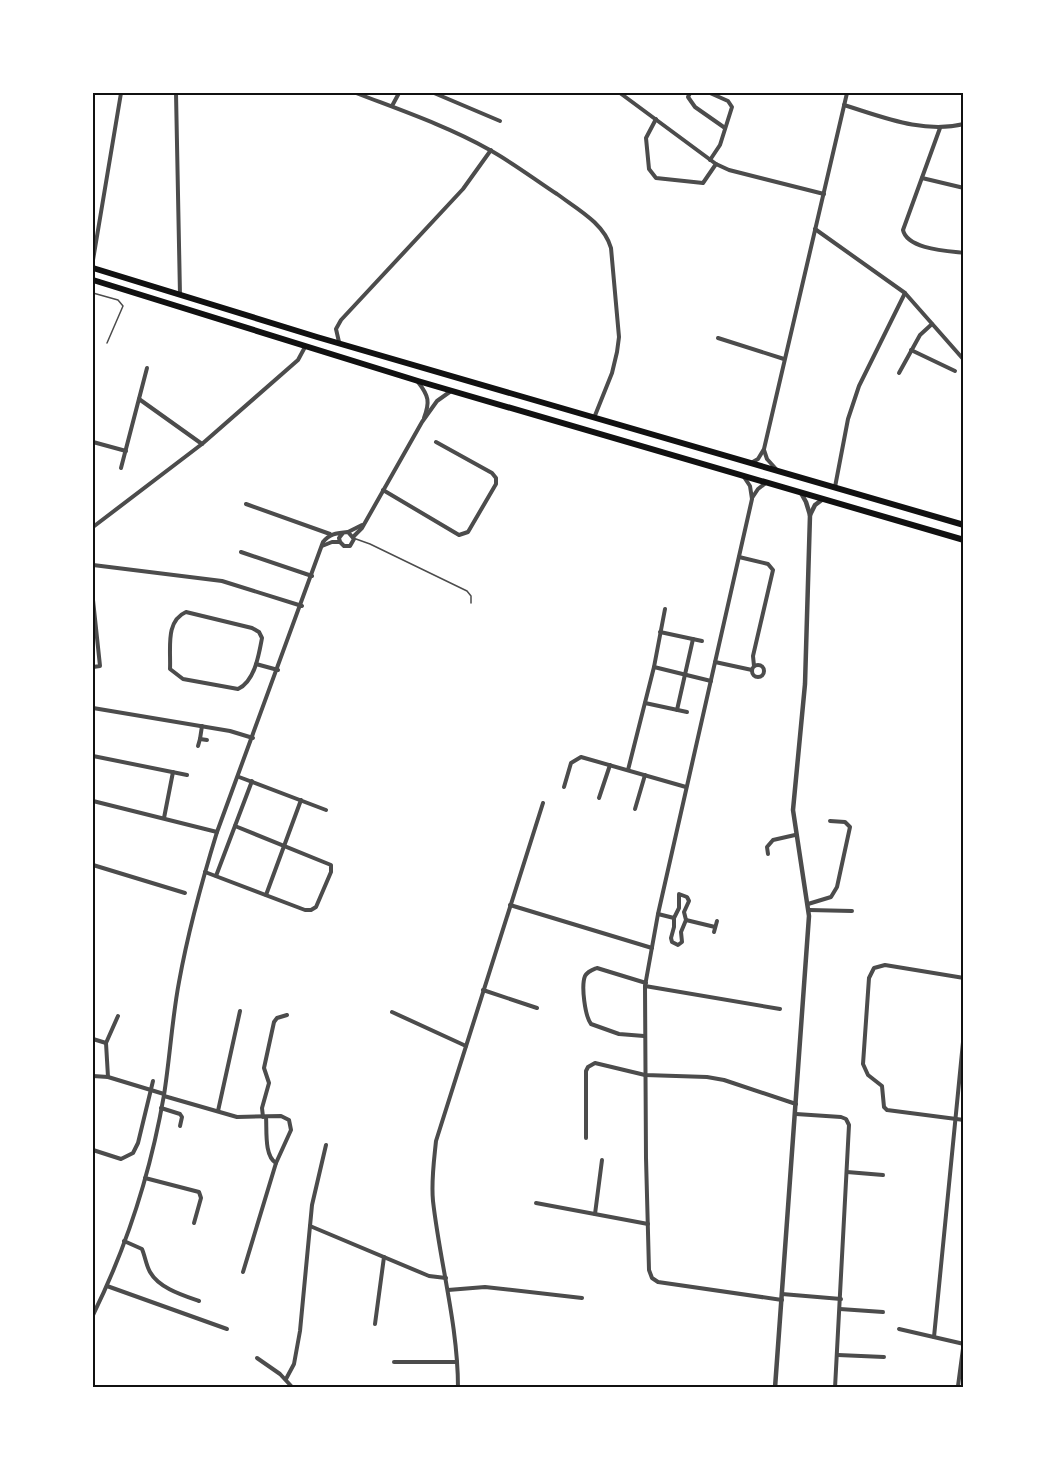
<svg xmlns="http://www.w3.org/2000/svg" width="1057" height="1481" viewBox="0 0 1057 1481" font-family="'Space Grotesk',sans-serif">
<rect width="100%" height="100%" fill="#fff"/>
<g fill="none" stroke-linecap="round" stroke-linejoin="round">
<g stroke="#4c4c4c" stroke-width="1.5">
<polyline points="93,293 118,300 123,306 107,343"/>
<polyline points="356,539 370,544 467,591 471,596 471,603"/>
</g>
<g stroke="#4c4c4c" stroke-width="4">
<polyline points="176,93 180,295"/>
<path d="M356,93C400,110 447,126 488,149C512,162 534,179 557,194C577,209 604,223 611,248L619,337L617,352L612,373L594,418"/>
<polyline points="434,93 500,121"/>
<polyline points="620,93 716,164 729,170 824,194"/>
<polyline points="690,93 688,97 695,107 725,128"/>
<polyline points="710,93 728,101 732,107 720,145 710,160"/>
<path d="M844,105C883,117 923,134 964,124"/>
<polyline points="392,106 399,93"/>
<polyline points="656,119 646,138 649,169 656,178 703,183 716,164"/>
<path d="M940,128L903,230C907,249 947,251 964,253"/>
<polyline points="922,178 964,188"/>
<polyline points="815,229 905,293 964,360"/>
<polyline points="93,260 121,93"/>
<polyline points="718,338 784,359"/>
<polyline points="339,342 336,329 341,320 463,189 491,150"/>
<polyline points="911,350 955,371"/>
<polyline points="899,373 920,335 932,324"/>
<path d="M418,382C429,396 430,402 424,418"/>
<polyline points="139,399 202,444"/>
<polyline points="93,442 126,451"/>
<polyline points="764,450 767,459 776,469"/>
<polyline points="751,463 758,459 764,449 847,93"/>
<polyline points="121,468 147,368"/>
<polyline points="744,477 750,486 752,499 658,914 645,986 646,1158 649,1270 652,1278 658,1282 782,1300"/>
<polyline points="835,487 848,419 859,386 905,293"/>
<polyline points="383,490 459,535 468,532 496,484 496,478 492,473 436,442"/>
<polyline points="752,498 758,489 767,482"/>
<polyline points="246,504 330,534"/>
<polyline points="93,527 202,444 298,360 305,347"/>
<polyline points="348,532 362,525"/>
<polyline points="353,537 362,528 422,422 437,401 451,391"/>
<polyline points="322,546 332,542 340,542"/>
<polyline points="241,552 312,576"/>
<polyline points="739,557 768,564 773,570 753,656 754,666"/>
<polyline points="93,565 222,581 302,606"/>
<polyline points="93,600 100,666 93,667"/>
<path d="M186,612L252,628L259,632L262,638C259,654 255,681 238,689L183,679L170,669C171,649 165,621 186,612Z"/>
<polyline points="660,632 702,641"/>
<polyline points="715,662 752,670"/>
<polyline points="256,664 278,670"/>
<circle cx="758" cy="671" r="6"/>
<polyline points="654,667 711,681"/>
<polyline points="645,703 687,712"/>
<polyline points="93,708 230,731 253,738"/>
<polyline points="677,710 693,639"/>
<polyline points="200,739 202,726"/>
<polyline points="198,746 200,739 207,740"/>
<polyline points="93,756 187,775"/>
<polyline points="628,770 654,667 665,609"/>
<polyline points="239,777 326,810"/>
<polyline points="564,787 571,763 581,757 686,787"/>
<polyline points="599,798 610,765"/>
<polyline points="93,801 217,832"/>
<polyline points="635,809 645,775"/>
<polyline points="164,818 173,772"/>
<polyline points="768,854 767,847 773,840 795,835"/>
<polyline points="93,865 185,893"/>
<polyline points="205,872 305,910 311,910 316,907 331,872 331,865 235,826"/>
<polyline points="216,876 252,781"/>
<polygon points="679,894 687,897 689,901 684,912 686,920 681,932 682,942 678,945 672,942 671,938 674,927 674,918 679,908"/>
<polyline points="266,895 301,800"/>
<polyline points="808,904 831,897 837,887 850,827 845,822 830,821"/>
<polyline points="510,905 652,948"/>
<polyline points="809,910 852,911"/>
<polyline points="658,914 674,918"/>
<polyline points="686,920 715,927"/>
<polyline points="714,932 717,921"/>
<polyline points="964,978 885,965 874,968 869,978 863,1064 868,1075 882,1086 884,1107 887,1110 964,1120"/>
<polyline points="645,986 780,1009"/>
<polyline points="483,990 537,1008"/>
<polyline points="392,1012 466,1046"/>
<path d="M644,1036L619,1034L591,1024C585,1016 581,986 585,976C588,971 592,970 597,968L646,983"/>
<polyline points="93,1039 106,1043"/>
<polyline points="93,1076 108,1077 164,1094"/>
<polyline points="108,1077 106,1043 118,1016"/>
<polyline points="164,1096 237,1117 281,1116 289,1120 291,1130 276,1163 243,1272"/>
<polyline points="161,1108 180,1114 182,1117 180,1126"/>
<polyline points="218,1111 240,1011"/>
<polyline points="796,1114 841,1117 846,1119 849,1125 835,1388"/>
<polyline points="263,1117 262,1108 269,1083 264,1068 274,1022 277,1018 287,1015"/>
<path d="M266,1117C267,1130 264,1156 276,1163"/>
<polyline points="586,1138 586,1071 588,1067 595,1063 645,1075 707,1077 724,1080 796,1104"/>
<polyline points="93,1150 121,1159 133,1153 138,1143 153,1081"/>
<polyline points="847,1172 883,1175"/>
<polyline points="145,1178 199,1192 201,1198 194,1223"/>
<polyline points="536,1203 648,1224"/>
<polyline points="595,1214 602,1160"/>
<polyline points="310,1226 429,1276 446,1278"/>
<path d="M124,1241L142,1249C145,1256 146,1265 150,1272C159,1288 182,1295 199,1301"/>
<polyline points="107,1286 227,1329"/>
<polyline points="448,1290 485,1287 582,1298"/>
<polyline points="782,1294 841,1299"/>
<polyline points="840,1309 883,1312"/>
<path d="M93,1315C127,1246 151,1170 164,1095C170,1057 172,1019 179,982C188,932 202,881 217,832L323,542C330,533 338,533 348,532L354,539L350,546H344L340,542L339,538L343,533"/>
<polyline points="375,1324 384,1257"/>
<polyline points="899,1329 964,1344"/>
<polyline points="934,1337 964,1032"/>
<polyline points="838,1355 884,1357"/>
<polyline points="257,1358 280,1374 293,1388"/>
<polyline points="394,1362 457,1362"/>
<polyline points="286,1379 294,1364 300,1331 312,1205 326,1145"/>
<polyline points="958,1386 964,1341"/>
<path d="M458,1388C458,1325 440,1263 433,1201C431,1181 434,1161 436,1141L543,803"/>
</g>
<g stroke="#4c4c4c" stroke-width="4.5">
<polyline points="810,515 815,505 823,499"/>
<polyline points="775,1388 809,916 793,810 805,684 810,515 806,502 801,493"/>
<polyline points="954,1388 964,1387"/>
</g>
<g stroke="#111" stroke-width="6">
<polyline points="93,268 317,337 964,525"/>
<polyline points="93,280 418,381 964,540"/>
</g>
</g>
<rect width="1057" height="1481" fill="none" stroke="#ffffff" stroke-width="189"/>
<rect x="94" y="94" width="868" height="1292" fill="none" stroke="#111" stroke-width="2"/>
</svg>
